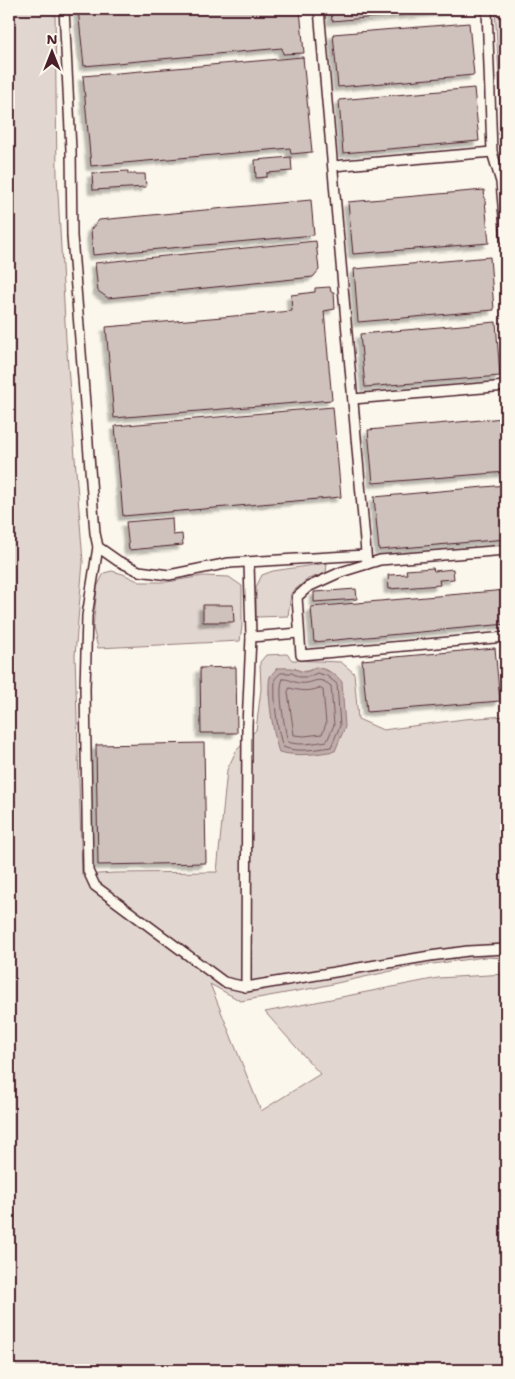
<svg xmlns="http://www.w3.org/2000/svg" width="515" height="1379" viewBox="0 0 515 1379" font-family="'Shantell Sans',sans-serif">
<defs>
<filter id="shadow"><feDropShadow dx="-4.5" dy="4.5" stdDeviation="1" flood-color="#0004"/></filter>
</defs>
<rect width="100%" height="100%" fill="#fbf7ec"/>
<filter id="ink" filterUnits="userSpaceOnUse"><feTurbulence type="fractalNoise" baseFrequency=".02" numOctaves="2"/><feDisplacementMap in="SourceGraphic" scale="10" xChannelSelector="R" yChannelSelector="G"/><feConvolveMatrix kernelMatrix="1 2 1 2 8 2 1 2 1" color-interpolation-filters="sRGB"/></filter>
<g filter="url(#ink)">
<g fill="#e2d7d0" stroke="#967b7e" fill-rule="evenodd">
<path d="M9,9H55L57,175L66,340L83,562L75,655L82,875L115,873L217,872L227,770L236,751L256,730L261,689L260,662L266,655L287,654L292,660L341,662L354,673L358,719L383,730L464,719L506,716V958L485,957L410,967L314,988L241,1001L210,984L261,1111L320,1074L265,1012L438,978L506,974V1370H9ZM316,667L329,671L305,755L273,725L269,693L270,677L294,668C303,673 307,672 316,667Z"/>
<polygon points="495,9 506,9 506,165 504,162"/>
<polygon points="327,563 326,573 308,579 291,593 288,616 256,617 256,587 262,575 273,571"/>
<polygon points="112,571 123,574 140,582 167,582 203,576 229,577 242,586 242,626 240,641 98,648 93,628 97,587 104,573"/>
</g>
<path fill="#bfadaa" stroke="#907477" d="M316,667C327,670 335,673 342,682L345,727L335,751C316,754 298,757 279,752C274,740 266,689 270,677C271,674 275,671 277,668C283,668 290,667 295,669C305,673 306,673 316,667Z"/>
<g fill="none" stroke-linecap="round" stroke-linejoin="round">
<g stroke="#79585e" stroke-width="1">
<path d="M281,673H292L299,677H308L317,673L327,676L337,684L340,726L331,747C316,749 297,753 283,747C276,726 274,701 275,679Z"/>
<path d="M283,679C291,679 292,682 299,683C315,685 316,674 331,686L334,725L327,741C315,743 299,746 288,742C285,730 277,688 283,679Z"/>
<path d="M290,688C300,691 309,692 319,688L323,690L326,724L322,734L304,736L294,735L288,692Z"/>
</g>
</g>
<g fill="#cfc2bc" stroke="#4a1f2b" filter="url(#shadow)">
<polygon points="78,9 300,9 304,53 283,54 282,48 84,66"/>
<polygon points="331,9 468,9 332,21"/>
<polygon points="469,23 474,75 338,87 333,34"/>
<polygon points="303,57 312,152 291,154 290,148 91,166 83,76"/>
<polygon points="474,88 479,141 343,153 339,100"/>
<polygon points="291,157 292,171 267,173 267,177 256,178 255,160"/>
<polygon points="128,171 128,174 145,174 146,187 93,190 92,173"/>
<polygon points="484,190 489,243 353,254 348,202"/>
<polygon points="311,200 314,235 93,255 91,229 99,220"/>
<polygon points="316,241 319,270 313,277 108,298 98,291 95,263"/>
<polygon points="490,257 494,310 358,322 354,269"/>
<polygon points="330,287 331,292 334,292 335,309 324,311 332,400 114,418 106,327 292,311 291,295 315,292 315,288"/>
<polygon points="496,322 500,376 365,387 360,334"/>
<polygon points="333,407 341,497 123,516 115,426"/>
<polygon points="504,418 506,444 506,472 373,483 368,430"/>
<polygon points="506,485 506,539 379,550 374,497"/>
<polygon points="172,518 173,535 182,534 183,545 129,550 126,522"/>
<polygon points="433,568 434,571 453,569 454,579 439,580 440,585 389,589 388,575 407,574 406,570"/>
<polygon points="356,589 357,599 314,602 314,592"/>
<polygon points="506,590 506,624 314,642 311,607"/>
<polygon points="203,605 233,605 234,622 203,622"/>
<polygon points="495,648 500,701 367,712 362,660"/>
<polygon points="236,667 237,733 201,733 200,668"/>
<polygon points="204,743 206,863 98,865 96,745"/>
</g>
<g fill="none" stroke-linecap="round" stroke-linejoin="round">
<defs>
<g id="lane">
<polyline points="64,9 71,150 72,236 95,533 98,547 118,561 139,571 169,575 229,563 365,555"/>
<polyline points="319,9 367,564"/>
<polyline points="487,9 492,152 501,182 506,240"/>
<polyline points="333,166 492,152"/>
<polyline points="353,399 506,386"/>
<polyline points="98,547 87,616 85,689 88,871 95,886 224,982 246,987 430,956 468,951 506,949"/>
<polyline points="506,550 380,560 341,572 308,587 297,597 301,655 506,637"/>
<polyline points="251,637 299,633"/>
<polyline points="246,987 247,726 251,637 249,562"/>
</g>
</defs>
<use href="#lane" stroke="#4a1f2b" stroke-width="12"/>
<use href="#lane" stroke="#fbf7ec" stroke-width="9"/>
</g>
</g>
<rect width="515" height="1379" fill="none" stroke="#fbf7ec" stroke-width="30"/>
<rect x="15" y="15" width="485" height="1349" fill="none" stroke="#4a1f2b" stroke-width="2" filter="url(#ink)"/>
<g transform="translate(52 52)" stroke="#fbf7ec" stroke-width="4" paint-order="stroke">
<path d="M0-4L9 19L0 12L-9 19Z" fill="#4a1f2b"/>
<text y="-8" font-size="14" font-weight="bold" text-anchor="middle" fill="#4a1f2b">N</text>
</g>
</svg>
